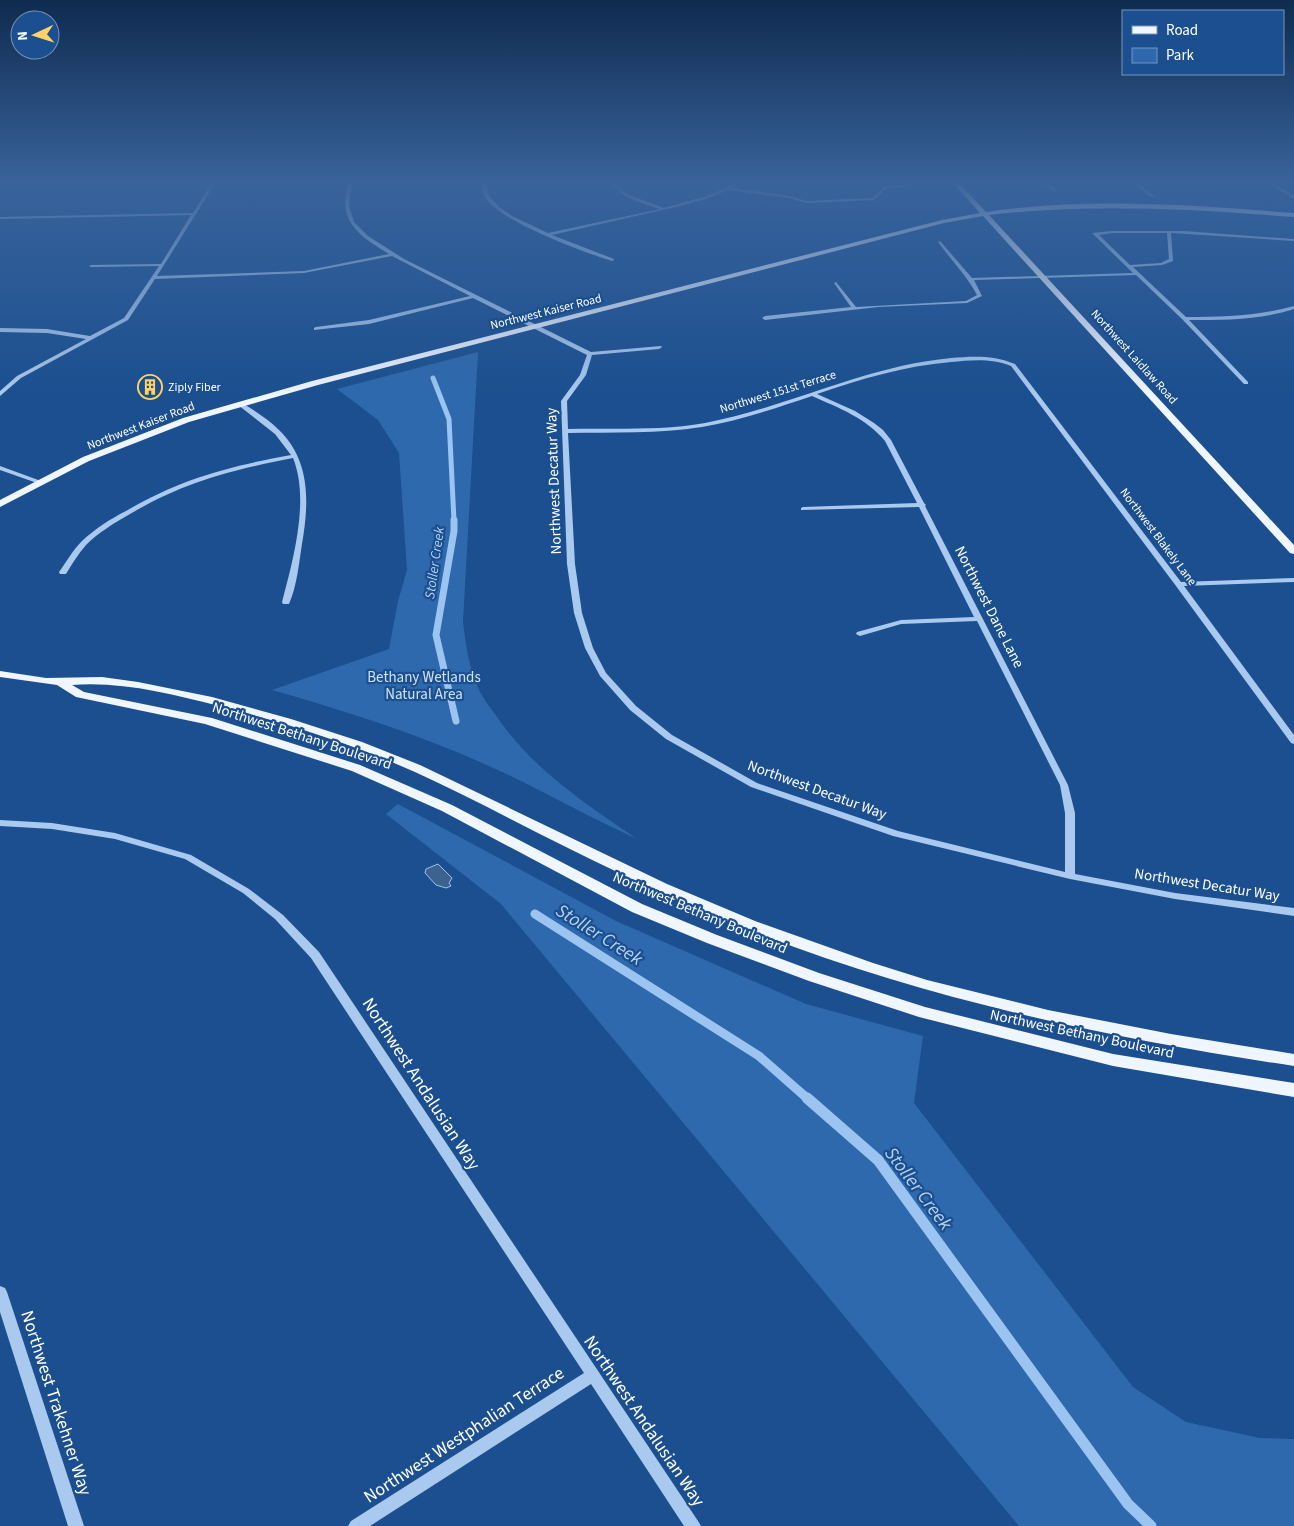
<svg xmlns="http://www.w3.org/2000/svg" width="1294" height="1526" viewBox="0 0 1294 1526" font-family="'Source Sans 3',sans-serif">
<rect width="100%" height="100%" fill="#1b4f8f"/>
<g fill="#2e69ad">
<path d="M478,352L463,622C466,646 469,670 480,692C484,700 490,707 495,714C532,769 583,802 637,839C584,815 533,785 480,762C412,732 342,710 272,690L389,649L398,601L407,570L399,453L378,420L337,389Z"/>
<polygon points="398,804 616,921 806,1004 923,1036 914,1103 1133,1387 1186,1422 1260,1438 1294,1439 1294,1526 1019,1526 501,904 386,814"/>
</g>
<polygon fill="#3c6290" stroke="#9cc4f0" points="438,864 452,878 449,883 451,886 446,888 436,885 425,873 426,869"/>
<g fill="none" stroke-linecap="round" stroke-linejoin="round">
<polyline stroke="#9cc4f0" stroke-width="5" points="433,378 449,419 454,521"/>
<polyline stroke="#9cc4f0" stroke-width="7" points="454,520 454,531 436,635 456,721"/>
<polyline stroke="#9cc4f0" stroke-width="9" points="535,914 759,1056 808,1099"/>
<polyline stroke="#9cc4f0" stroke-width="11" points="807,1098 878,1160 1128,1504 1151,1526"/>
<g fill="#a9c9ee" fill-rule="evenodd">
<polygon points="2,182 6,182 0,186 0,183"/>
<path d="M212,182H216L157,276L304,271L389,254C359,236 336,221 349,182H353L350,194L349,206L354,222L368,236L404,259L591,352L661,346L662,347L659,349L592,355L586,375L567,401L568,429C613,428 660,431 705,423C789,407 865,366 951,358C973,356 994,355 1015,364L1181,582L1294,578V582L1184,586L1294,735V744L1291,743L1176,586L1011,366C992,358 971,360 951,362C904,366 861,379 817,394L855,411L874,423L883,430L891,440L924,503L926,505L925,506L1068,785L1075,813V874L1175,893L1294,908V916L1175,899L1070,879L893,836L751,787L666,739L630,710L600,676L585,648L574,613L567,564L561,401L580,375L587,355L473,298L369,324L314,330V328L316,327L369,320L470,296L392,256L304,273L155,279L128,320L21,378L0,396V391L17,376L86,339L47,333L0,332V328L47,329L90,336L124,318L159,266L91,267L89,266L91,265L161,264L191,215L0,219V217L193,213ZM812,396C839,408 866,418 885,441L917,503L803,507L801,508V510L919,507L974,617L901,620L857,632L856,634L860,636L901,624L977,621L1060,785L1065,813V872L898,831L757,783L672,735L636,706L606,673L593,648L582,613L575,564L568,433C613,432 658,434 702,427C739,421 776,408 812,396Z"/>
<path d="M482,182H486L489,196L499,207L512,216L548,233L660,209C644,203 620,199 612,182H616L619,187L629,195L664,208L703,197L724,189L735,182H739L731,188L790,196L806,201L873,198L885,186L909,185L911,186L887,188L874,200L806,203L789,198L728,190L706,199L680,206L552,235L614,259V260L612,261C583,252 505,223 487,200C483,195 482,189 482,182Z"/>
<polygon points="1043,182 1047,182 1057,191 1054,192"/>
<polygon points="1132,182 1136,182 1154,196 1151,197"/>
<polygon points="1267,182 1271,182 1294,196 1294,199"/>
<path d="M1112,231H1184L1294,239V241L1171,233L1173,261L1162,265L1133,267L1186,317C1225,317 1257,316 1294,306V309C1260,320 1225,320 1189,320L1248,382V384H1244L1183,320L1136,275L974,280L982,296L967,303L878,307L765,320L762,318L765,316L851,307L834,283L836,282L856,307L966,301L977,295C967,276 951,260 938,242L940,241L972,278L1133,273L1092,233ZM1112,233H1167L1169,259L1161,263L1130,265L1099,235Z"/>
<path d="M238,403H242C255,411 268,419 279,430C311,461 309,503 302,544C299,563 297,586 289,604H283L282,602C293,560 310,500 293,458C231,470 184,482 130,514C114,523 98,533 86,545C78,554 72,564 66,574H60L59,572C67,561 73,550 82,541C95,529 110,519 126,511C180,479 230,466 291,455L275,434L238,405Z"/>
<polygon points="0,466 41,481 42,482 41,483 37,483 0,470"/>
<polygon points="0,820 52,823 115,833 191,855 249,889 283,915 319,952 698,1521 701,1526 684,1526 591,1384 370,1526 348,1526 351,1521 584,1373 311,958 275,919 243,893 185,859 115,839 52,829 0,826"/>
<polygon points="0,1286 5,1288 7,1292 84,1526 68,1526 0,1312"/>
</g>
<g fill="#f0f6ff" fill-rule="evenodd">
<path d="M952,182H958L986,212C1088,197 1192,205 1294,213V217C1192,209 1091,203 989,215L1294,545V554L1290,553L983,216L944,223L318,385L189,422L89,461L0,507V500L83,457L183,418L312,381L942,220L980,213Z"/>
<path d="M0,671L46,678L102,677L138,682L212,697L291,719L362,742L420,765L667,884L755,921L873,963L927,980L1048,1010L1171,1034L1294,1054V1066C1108,1038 925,999 749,930C689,906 630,879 572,850C519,824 468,796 415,772C352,744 286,723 219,706C172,694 121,681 72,685L84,692L212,718L360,765L452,805L642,904L717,935L819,973L925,1007L1113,1054L1294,1083V1097L1113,1066L919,1017L809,981L707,943L632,912L442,811L352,771L205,724L76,697L57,685L0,677Z"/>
</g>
</g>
<linearGradient id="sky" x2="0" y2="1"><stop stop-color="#0f2b4f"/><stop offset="0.46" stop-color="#39639b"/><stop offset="1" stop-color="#39639b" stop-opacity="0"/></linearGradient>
<rect width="1294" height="395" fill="url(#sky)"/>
<defs>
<symbol id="building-ring" viewBox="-11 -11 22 22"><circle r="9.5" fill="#1b4f8f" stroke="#ffd166" stroke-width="1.5"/><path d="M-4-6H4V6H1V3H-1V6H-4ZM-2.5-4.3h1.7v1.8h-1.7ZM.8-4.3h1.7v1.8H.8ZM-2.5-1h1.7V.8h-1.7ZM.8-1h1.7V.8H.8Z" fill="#ffd166"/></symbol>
</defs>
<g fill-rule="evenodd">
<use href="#building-ring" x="136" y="373" width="28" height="28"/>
</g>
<g text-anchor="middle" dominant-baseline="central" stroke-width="4.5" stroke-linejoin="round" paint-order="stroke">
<g font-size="12" fill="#fff" stroke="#1b4f8f">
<text transform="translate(546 312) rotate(-14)">Northwest Kaiser Road</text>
<text transform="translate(1134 357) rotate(48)">Northwest Laidlaw Road</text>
<text transform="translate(778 392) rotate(-17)">Northwest 151st Terrace</text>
<text transform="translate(141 426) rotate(-21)">Northwest Kaiser Road</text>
<text transform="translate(1158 537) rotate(53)">Northwest Blakely Lane</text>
</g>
<g font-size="12" fill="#fff" stroke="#1b4f8f" text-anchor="start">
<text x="168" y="387">Ziply Fiber</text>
</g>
<g font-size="14" font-style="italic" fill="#b5d3f5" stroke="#1b4f8f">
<text transform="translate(435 563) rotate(-82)">Stoller Creek</text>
</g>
<g font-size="15" fill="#fff" stroke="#1b4f8f">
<text transform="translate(554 481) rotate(-92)">Northwest Decatur Way</text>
<text transform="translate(989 607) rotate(63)">Northwest Dane Lane</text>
<text transform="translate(302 736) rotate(18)">Northwest Bethany Boulevard</text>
<text transform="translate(817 790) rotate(20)">Northwest Decatur Way</text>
<text transform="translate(1207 885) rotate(9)">Northwest Decatur Way</text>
<text transform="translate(700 913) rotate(23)">Northwest Bethany Boulevard</text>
<text transform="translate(1082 1034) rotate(12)">Northwest Bethany Boulevard</text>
</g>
<g font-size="15" fill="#cfe3fa" stroke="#1b4f8f">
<text x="424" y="677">Bethany Wetlands<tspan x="424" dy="17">Natural Area</tspan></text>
</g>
<g font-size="18" fill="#fff" stroke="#1b4f8f">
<text transform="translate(421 1084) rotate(57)">Northwest Andalusian Way</text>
<text transform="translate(56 1403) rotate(72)">Northwest Trakehner Way</text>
<text transform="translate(644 1421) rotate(56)">Northwest Andalusian Way</text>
<text transform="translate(464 1435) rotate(-33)">Northwest Westphalian Terrace</text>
</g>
<g font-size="19" font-style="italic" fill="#b5d3f5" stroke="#1b4f8f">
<text transform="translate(599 935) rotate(32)">Stoller Creek</text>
<text transform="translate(918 1189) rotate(53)">Stoller Creek</text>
</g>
</g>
<rect x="1122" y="10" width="162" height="65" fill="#1b4f8f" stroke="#7695bc"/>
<rect x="1132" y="26" width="25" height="8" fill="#f0f6ff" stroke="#7695bc"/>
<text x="1166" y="35" font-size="15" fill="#ffffff">Road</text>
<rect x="1132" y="48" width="25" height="15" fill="#2e69ad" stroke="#7695bc"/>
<text x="1166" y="60" font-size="15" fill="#ffffff">Park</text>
<g transform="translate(35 35) rotate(266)"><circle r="24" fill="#1b4f8f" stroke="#7695bc"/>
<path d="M0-4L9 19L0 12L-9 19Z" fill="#ffd166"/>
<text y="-8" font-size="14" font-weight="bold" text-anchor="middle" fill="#ffffff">N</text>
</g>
</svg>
